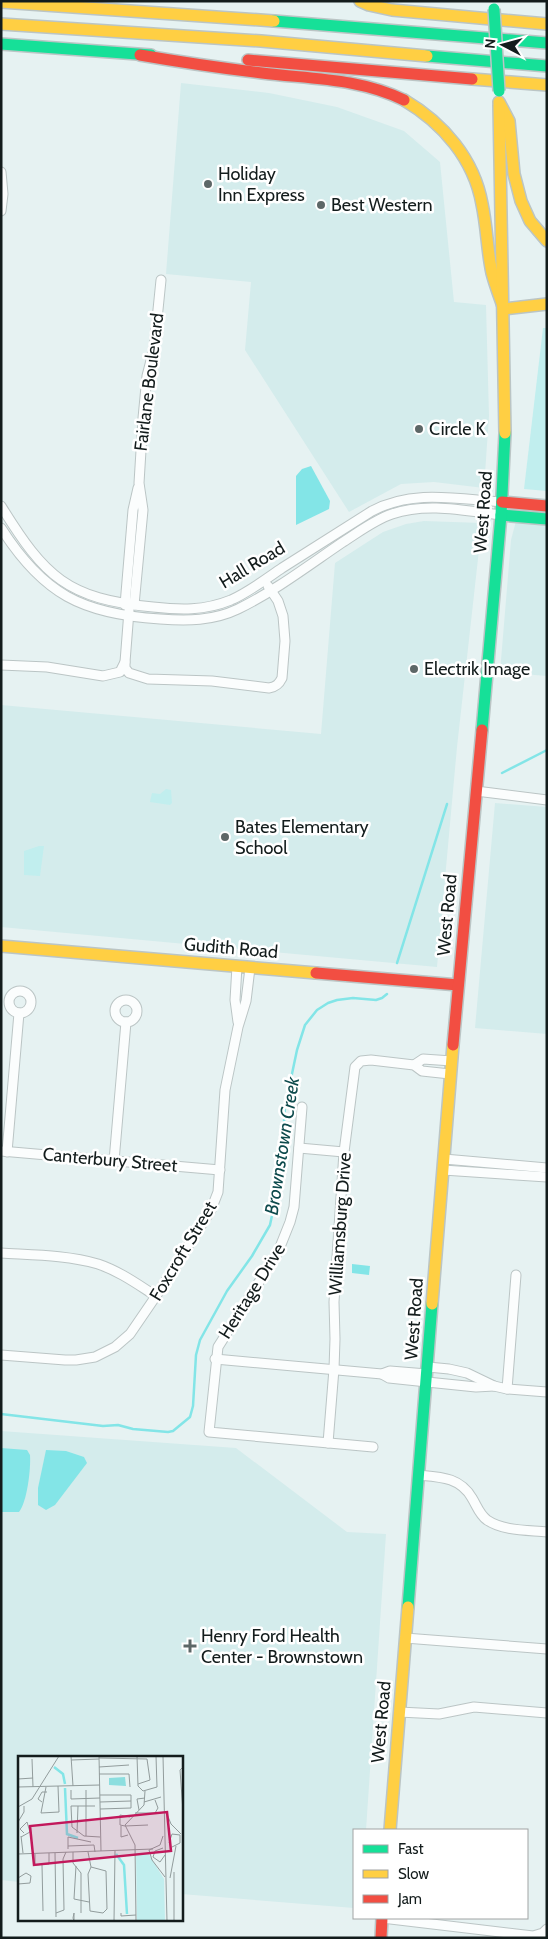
<svg xmlns="http://www.w3.org/2000/svg" width="548" height="1939" viewBox="0 0 548 1939" font-family="Cabin,sans-serif">
<rect width="100%" height="100%" fill="#e6f2f2"/>
<g fill="#d4ecec">
<polygon points="181,83 269,93 337,107 404,131 440,162 454,302 486,305 489,416 484,488 434,482 401,484 349,512 245,350 251,282 166,274"/>
<polygon points="424,521 482,523 457,747 437,967 1,927 1,705 321,734 335,563 383,532 406,524"/>
<polygon points="516,521 547,524 547,676 500,672 511,540"/>
<polygon points="495,803 547,807 547,1034 475,1028"/>
<polygon points="1,1431 236,1448 347,1532 386,1534 366,1830 354,1830 354,1908 181,1894 181,1758 19,1758 19,1882 1,1880"/>
</g>
<g fill="#c1eeee">
<polygon points="543,328 547,328 547,491 524,489"/>
<polygon points="166,789 171,790 172,803 170,805 150,802 152,793 160,794"/>
<polygon points="39,846 44,846 40,876 24,875 24,851"/>
</g>
<g fill="#83e5e7">
<polygon points="311,466 330,501 329,509 296,525 296,476 302,469"/>
<polygon points="352,1264 370,1266 369,1275 352,1273"/>
<path d="M1,1448L27,1450L30,1455C31,1469 27,1502 19,1512H1Z"/>
<polygon points="46,1450 66,1451 84,1457 87,1463 55,1505 46,1510 38,1505 38,1488"/>
</g>
<g fill="none" stroke-linecap="round" stroke-linejoin="round">
<g stroke="#83e5e7" stroke-width="2.5">
<polyline points="502,773 547,750"/>
<polyline points="397,963 447,804"/>
<polyline points="1,1414 103,1426 118,1425 133,1429 168,1432 173,1431 190,1417 193,1406 196,1355 200,1340 227,1291 252,1256 270,1225 275,1201 282,1150 285,1107 297,1050 305,1025 317,1010 328,1003 337,1000 353,998 376,1000 382,998 387,994"/>
</g>
<defs>
<g id="street">
<polyline points="1,172 3,194 1,211"/>
<path d="M1,506C45,577 67,599 153,607C180,610 204,611 231,600C249,592 266,579 282,568C312,549 342,530 372,511C413,489 457,499 502,502"/>
<path d="M1,528C43,594 82,614 160,619C187,621 213,621 238,609C275,591 309,565 343,542C359,532 374,520 392,514C427,502 466,511 501,515"/>
<polyline points="125,605 133,510 138,488"/>
<polyline points="134,605 143,510 139,483 143,418 147,376 154,349 161,280"/>
<path d="M125,662V668L129,673L148,679L212,681L269,688C276,687 279,684 282,678L285,641L283,616L278,601L268,586"/>
<polyline points="1,665 47,667 103,676 120,672 125,662 129,611"/>
<polyline points="476,791 547,800"/>
<polyline points="237,966 235,1000 238,1022"/>
<circle cx="20" cy="1002" r="11"/>
<circle cx="126" cy="1011" r="11"/>
<polyline points="414,1065 423,1059 452,1061"/>
<polyline points="302,1107 294,1207 290,1222 278,1252 218,1347 209,1432 373,1447"/>
<polyline points="299,1148 344,1152"/>
<polyline points="1,1151 220,1170"/>
<polyline points="7,1152 19,1013"/>
<polyline points="444,1159 547,1168"/>
<polyline points="114,1161 126,1022"/>
<polyline points="443,1170 547,1177"/>
<path d="M1,1253C33,1255 67,1255 98,1264C119,1271 137,1284 156,1296"/>
<polyline points="1,1355 65,1360 76,1360 95,1357 115,1347 130,1334 156,1296 211,1210 218,1192 225,1090 238,1027 246,1001 250,968"/>
<polyline points="215,1359 382,1374 390,1371 427,1374"/>
<polyline points="428,1367 449,1369 467,1373 494,1386 507,1389 547,1392"/>
<polyline points="382,1374 389,1378 427,1382"/>
<polyline points="427,1382 476,1387 494,1386"/>
<polyline points="507,1389 516,1275"/>
<polyline points="328,1443 334,1369 335,1339 334,1302 344,1152 355,1067 361,1061 371,1060 414,1065 422,1071 450,1074"/>
<path d="M418,1475C440,1477 460,1477 472,1498C477,1506 479,1514 487,1520C503,1531 528,1530 547,1532"/>
<polyline points="405,1638 547,1649"/>
<polyline points="399,1712 439,1714 474,1707 547,1713"/>
<polyline points="382,1918 533,1936 543,1933 547,1929"/>
</g>
<g id="fast">
<polyline points="274,21 547,43"/>
<polyline points="1,44 151,55"/>
<polyline points="427,56 547,66"/>
<polyline points="501,515 547,519"/>
<polyline points="482,730 501,515 505,433"/>
<polyline points="408,1607 432,1304"/>
</g>
<g id="slow">
<polyline points="360,1 369,5 392,10 547,24"/>
<polyline points="1,2 274,21"/>
<polyline points="1,24 261,41 427,56"/>
<polyline points="472,79 547,85"/>
<path d="M404,100C443,123 474,159 482,204C487,227 487,250 492,273C495,285 500,297 504,309L547,304"/>
<polyline points="499,102 509,121 514,174 521,201 530,221 547,241"/>
<polyline points="499,105 505,433"/>
<polyline points="1,946 316,973"/>
<polyline points="432,1304 453,1045"/>
<polyline points="390,1830 408,1607"/>
</g>
<g id="jam">
<path d="M140,55C180,62 221,68 262,73C311,79 359,78 404,100"/>
<polyline points="248,60 472,79"/>
<polyline points="502,502 547,506"/>
<polyline points="316,973 458,985"/>
<polyline points="453,1045 482,730"/>
<polyline points="381,1938 382,1918"/>
</g>
</defs>
<use href="#street" stroke="#bbc5c5" stroke-width="11"/>
<use href="#fast" stroke="#bbc5c5" stroke-width="14"/>
<use href="#slow" stroke="#bbc5c5" stroke-width="14"/>
<use href="#jam" stroke="#bbc5c5" stroke-width="14"/>
<use href="#street" stroke="#fbfdfd" stroke-width="9"/>
<use href="#fast" stroke="#16e098" stroke-width="11"/>
<use href="#slow" stroke="#ffcf43" stroke-width="11"/>
<use href="#jam" stroke="#f24e42" stroke-width="11"/>
<defs>
<polyline id="fast-bridge" points="494,9 499,91"/>
</defs>
<use href="#fast-bridge" stroke="#bbc5c5" stroke-width="14" stroke-linecap="butt"/>
<use href="#fast-bridge" stroke="#16e098" stroke-width="11"/>
</g>
<g fill="#5d6767" stroke="#fff" stroke-width="2">
<circle cx="208" cy="184" r="5"/>
<circle cx="321" cy="205" r="5"/>
<circle cx="419" cy="429" r="5"/>
<circle cx="414" cy="669" r="5"/>
<circle cx="225" cy="837" r="5"/>
<path d="M187.5 1638.5h5v5h5v5h-5v5h-5v-5h-5v-5h5z"/>
</g>
<g text-anchor="middle" dominant-baseline="central" stroke-width="5" stroke-linejoin="round" paint-order="stroke">
<g font-size="18" fill="#131c1c" stroke="#fff" text-anchor="start">
<text x="218" y="174">Holiday<tspan x="218" dy="21">Inn Express</tspan></text>
<text x="331" y="205">Best Western</text>
<text x="429" y="429">Circle K</text>
<text x="424" y="669">Electrik Image</text>
<text x="235" y="827">Bates Elementary<tspan x="235" dy="21">School</tspan></text>
<text x="201" y="1636">Henry Ford Health<tspan x="201" dy="21">Center - Brownstown</tspan></text>
</g>
<g font-size="18" fill="#131c1c" stroke="#fff">
<text transform="translate(149 382) rotate(-83)">Fairlane Boulevard</text>
<text transform="translate(483 512) rotate(-86)">West Road</text>
<text transform="translate(252 565) rotate(-31)">Hall Road</text>
<text transform="translate(447 915) rotate(-85)">West Road</text>
<text transform="translate(231 948) rotate(5)">Gudith Road</text>
<text transform="translate(110 1160) rotate(5)">Canterbury Street</text>
<text transform="translate(340 1224) rotate(-86)">Williamsburg Drive</text>
<text transform="translate(183 1251) rotate(-59)">Foxcroft Street</text>
<text transform="translate(252 1291) rotate(-58)">Heritage Drive</text>
<text transform="translate(414 1319) rotate(-86)">West Road</text>
<text transform="translate(381 1722) rotate(-85)">West Road</text>
</g>
<g font-size="19" font-style="italic" fill="#0d4a4c" stroke="#fff">
<text transform="translate(282 1146) rotate(-81)">Brownstown Creek</text>
</g>
</g>
<g transform="translate(18 1756)">
<rect width="165" height="165" fill="#e6f2f2"/>
<path d="M118,97H130L146,123L147,165H119Z" fill="#c1eeee"/>
<path d="M107,21L108,30L91,29V22Z" fill="#8cdedf"/>
<path fill="none" stroke="#83e5e7" stroke-width="2.5" d="M36,11L45,18L47,28M47,32L49,78L60,82M98,98L106,109L109,158"/>
<path fill="none" stroke="#929c9c" stroke-width="1" d="M53,0L55,30M81,0L83,95M119,0L120,30L125,35L139,31L138,0M145,0L149,165M81,2L129,3L132,24L120,28M14,3L15,31M53,4L81,3M81,11L111,9M165,11L162,14L165,55M81,18H111L112,31M0,23L15,22M0,31L82,29M28,31L23,57L41,56L40,30M53,34V43L82,42M82,39H113V52L82,53M24,46L20,43L24,36H29M82,46L113,45M126,46L143,41M77,50H53L54,71L66,80L82,81M0,51L14,43L41,0M121,54L119,43L127,42M117,57H137L140,52L137,44M149,58L153,68L163,78M0,66L6,56V50M103,70V81L110,79M107,70L102,69V59L112,61M107,70L130,69M59,77L60,50M3,80L5,97M68,80V34M145,80L142,89L131,94L134,104L147,121M3,81L12,76L9,66L2,73L6,77M151,87L154,78L162,79V87L154,91M50,90L76,89L77,96M145,92L137,95L135,101L142,106L147,99M50,93V81L73,86M55,96V107L63,117V157M70,96L73,111M37,97L38,161M0,98L135,93M17,98V109L31,108V97M24,109L25,155M58,110L56,143L71,146M156,116V165M0,122L8,117L13,120L12,127L0,128M152,122L158,90M72,155L85,157L89,153L88,115L73,111M72,155L70,118L73,111M38,157L46,154L45,103L48,96M56,157V165L55,162ZM103,157V160L118,159M96,165L97,95M118,165L117,89L107,69L126,49L127,35"/>
<path fill="#c2185b" fill-opacity="0.15" stroke="#c2185b" stroke-width="2.5" d="M149,56L153,95L16,109L12,70Z"/>
<rect width="165" height="165" fill="none" stroke="#131c1c" stroke-width="2.5"/>
</g>
<rect width="548" height="1939" fill="none" stroke="#131c1c" stroke-width="5"/>
<rect x="353" y="1829" width="175" height="90" fill="#ffffff" stroke="#a1a4a4"/>
<rect x="363" y="1845" width="25" height="8" fill="#16e098" stroke="#a1a4a4"/>
<text x="398" y="1854" font-size="15" fill="#131c1c">Fast</text>
<rect x="363" y="1870" width="25" height="8" fill="#ffcf43" stroke="#a1a4a4"/>
<text x="398" y="1879" font-size="15" fill="#131c1c">Slow</text>
<rect x="363" y="1895" width="25" height="8" fill="#f24e42" stroke="#a1a4a4"/>
<text x="398" y="1904" font-size="15" fill="#131c1c">Jam</text>
<g transform="translate(503 45) rotate(276)" stroke="#ffffff" stroke-width="4" paint-order="stroke">
<path d="M0-4L9 19L0 12L-9 19Z" fill="#131c1c"/>
<text y="-8" font-size="14" font-weight="bold" text-anchor="middle" fill="#131c1c">N</text>
</g>
</svg>
